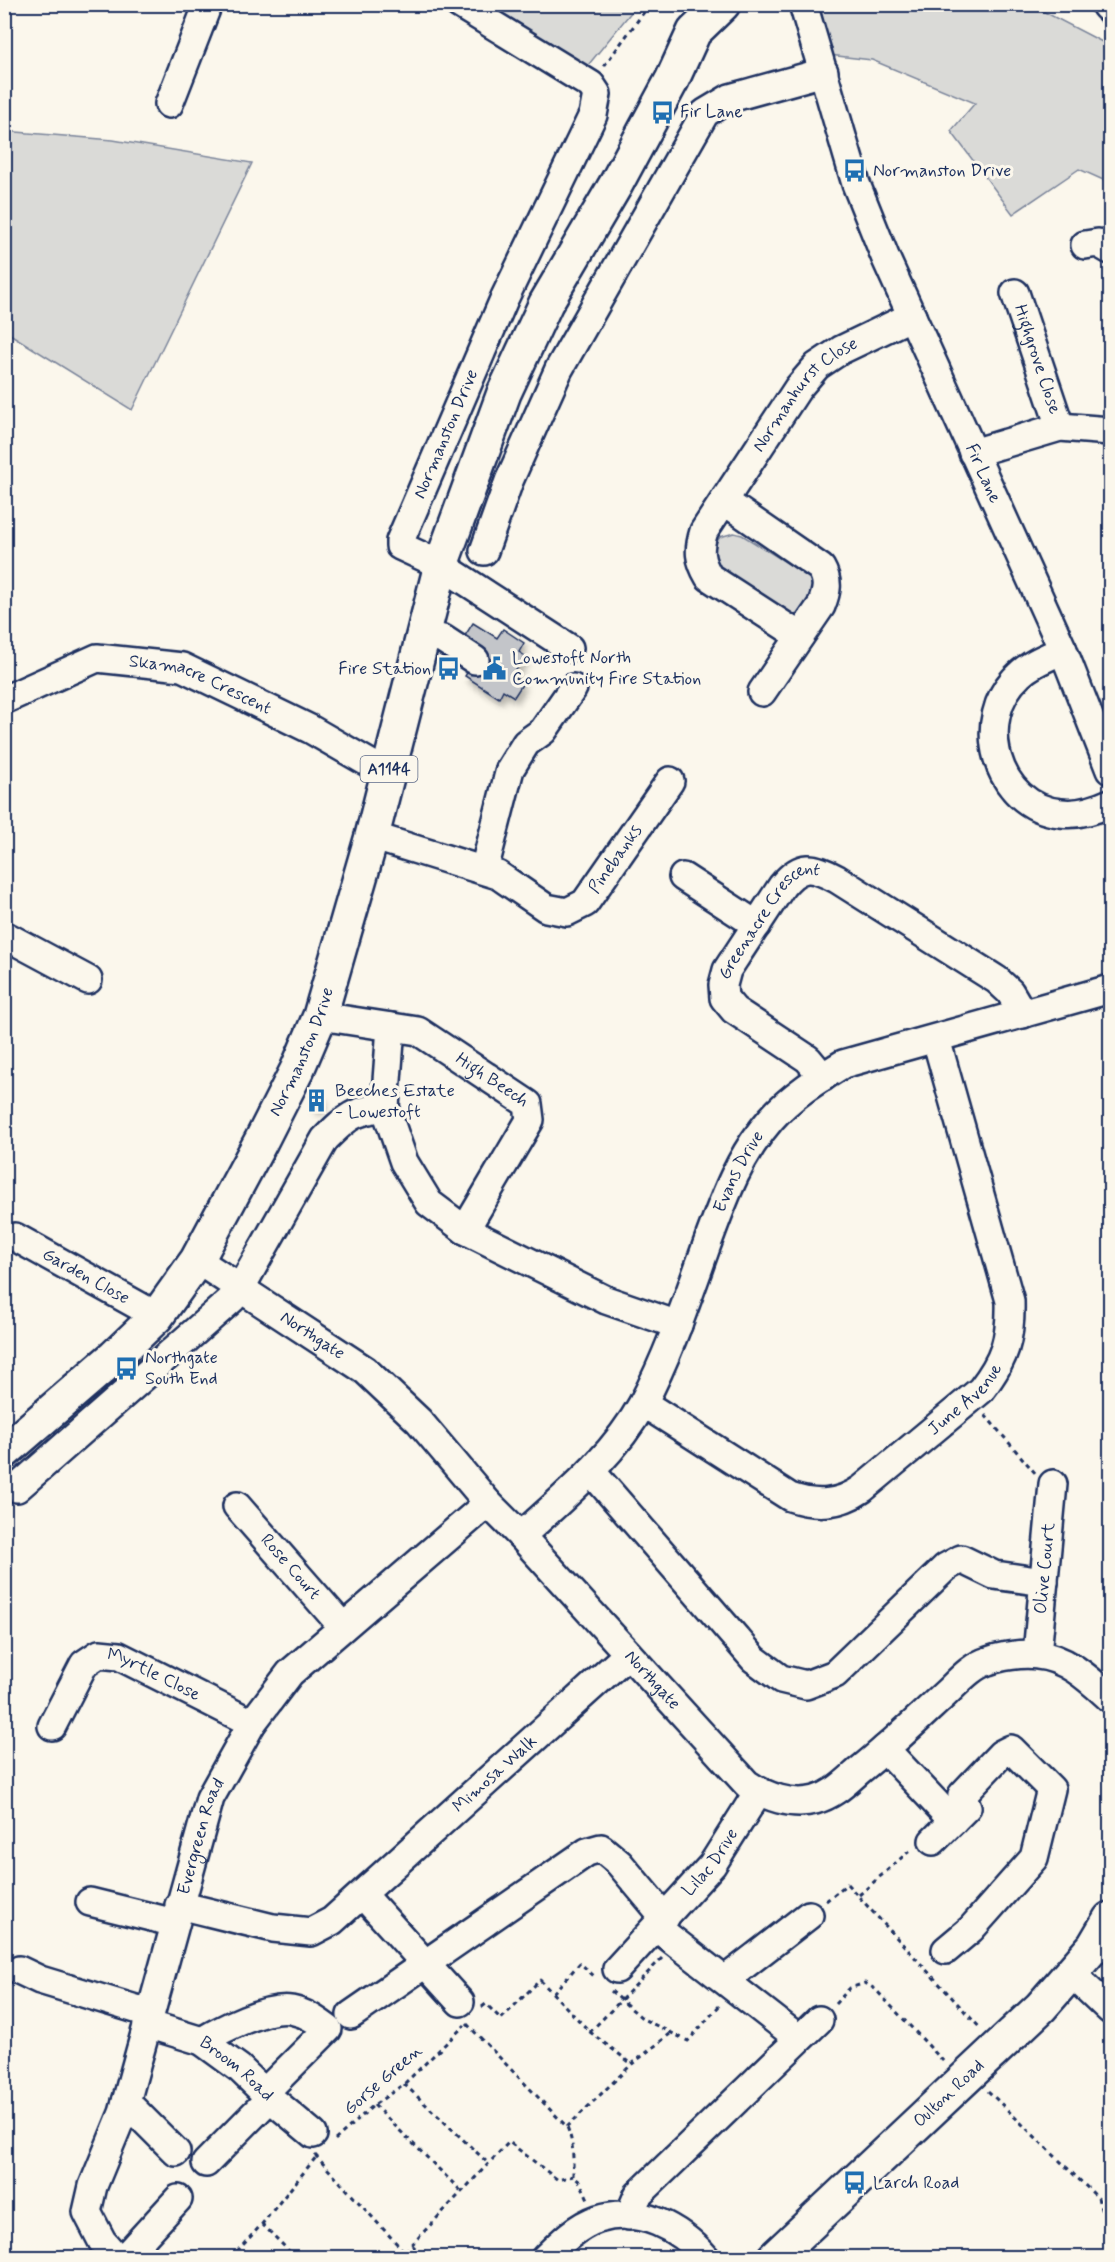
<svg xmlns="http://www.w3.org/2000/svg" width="1115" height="2262" viewBox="0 0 1115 2262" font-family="Mynerve,sans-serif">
<defs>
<filter id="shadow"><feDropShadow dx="3.5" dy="6" stdDeviation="3" flood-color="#0004"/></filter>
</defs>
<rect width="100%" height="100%" fill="#fbf7ec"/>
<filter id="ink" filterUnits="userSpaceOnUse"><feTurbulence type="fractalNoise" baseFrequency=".0167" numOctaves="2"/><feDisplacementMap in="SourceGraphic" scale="12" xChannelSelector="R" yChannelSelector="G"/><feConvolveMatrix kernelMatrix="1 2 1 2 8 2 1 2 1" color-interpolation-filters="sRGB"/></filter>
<g filter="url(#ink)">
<g fill="#dadad7" stroke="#7a849a" stroke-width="1.5">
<polygon points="482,5 637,5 585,69"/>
<polygon points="820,5 1031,5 1110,46 1110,183 1079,169 1013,214 951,131 975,103 872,60 829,55"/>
<polygon points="4,131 113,140 252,163 132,410 5,331"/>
<polygon points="734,533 742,535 816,581 819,588 797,621 716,573 710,551 720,537"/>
</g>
<g fill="#c3c5c9" stroke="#1b2f5e" stroke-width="1.5" filter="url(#shadow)">
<polygon points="473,623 497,638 503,629 524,643 519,652 525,656 512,676 523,683 514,697 503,690 499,698 465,676 477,656 459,645"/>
<polygon points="316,1093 324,1097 319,1109 311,1106"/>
</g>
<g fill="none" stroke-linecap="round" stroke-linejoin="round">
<defs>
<g id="minor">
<polyline points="459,4 591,85 597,94 593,115 505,297 400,541 400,546 441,565 569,648"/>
<path id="s1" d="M803,4L856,184L886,259L1063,650L1110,770"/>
<polyline points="169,104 208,4"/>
<polyline points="1085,245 1098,243 1110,250"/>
<path id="s2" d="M1015,293L1060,427"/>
<polyline points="973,453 1060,427 1110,431"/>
<path d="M724,501L821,568C829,582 827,591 821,606L762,692"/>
<polyline points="484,551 509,481 559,369 705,113 730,98 824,72"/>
<polyline points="423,634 443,639 475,660"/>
<path id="s3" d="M800,636L709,577C699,560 698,550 704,531L798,388L817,366L841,350L912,316"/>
<path d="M1063,650C1048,657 1031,663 1019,675C972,718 995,807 1061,813C1078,815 1095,810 1110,803"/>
<path id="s4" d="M4,700L97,658L182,667L310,729L388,774"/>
<path id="s5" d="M372,836L498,875L546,908L567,912L585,903L670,781"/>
<polyline points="484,870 510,769 526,743 543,731 573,688"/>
<polyline points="683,877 757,925"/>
<polyline points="4,935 88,980"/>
<path id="s6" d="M320,1016L418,1031L528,1104L530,1120L465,1230"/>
<polyline points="391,1027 385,1107 404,1162 429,1203 465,1230 606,1300 678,1325"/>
<path id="s7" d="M823,1077L808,1059L734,1010L724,998L723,985L727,970L782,886C801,863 812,866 837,879L997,980L1010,992L1023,1014"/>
<path id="s8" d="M15,1237L157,1316"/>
<path id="s9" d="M197,1260L365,1370L419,1421L488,1503L521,1536L747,1784C766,1797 792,1806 815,1800C834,1795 846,1782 860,1770C890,1746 917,1720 945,1694C957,1683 971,1666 988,1661C1001,1656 1023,1653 1037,1655C1066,1657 1090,1680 1110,1698"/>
<path id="s10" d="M643,1403L790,1497C816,1506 839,1505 862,1489L981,1390C1005,1359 1011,1339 1010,1301L936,1039"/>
<polyline points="591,1471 754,1659 781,1679 806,1685 835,1674 946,1567 961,1559 994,1575 1044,1582"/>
<path d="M17,1488L232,1299L240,1289L325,1139C347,1117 353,1111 385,1107"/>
<path id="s11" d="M237,1506L343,1627"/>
<path id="s12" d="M521,1536C565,1496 614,1456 643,1403C669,1354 687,1300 706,1247C723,1201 738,1157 771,1119C791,1096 817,1080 843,1064L1110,989"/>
<path id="s13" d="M1037,1654L1053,1484"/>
<path id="s14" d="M52,1726L84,1664L99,1654L119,1656L252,1723"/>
<polyline points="885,1749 953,1821 933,1841"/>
<polyline points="363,1895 460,2002"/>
<polyline points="90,1902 175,1923"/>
<path id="s15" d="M179,1905L273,1928L311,1932L332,1921L628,1654"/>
<polyline points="656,1927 788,2030"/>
<polyline points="946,1950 971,1929 1034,1858 1051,1789 1011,1749 1001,1754 962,1795 967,1807 953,1821"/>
<path id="s16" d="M617,1969L712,1865L758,1792"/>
<polyline points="19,1970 40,1980 149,2013"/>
<polyline points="1071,1973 1110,2010"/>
<polyline points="725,1980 809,1915"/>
<polyline points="351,2015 587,1852 601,1848 619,1863 665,1918"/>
<path id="s17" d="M147,2024L202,2041L239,2068L270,2098L313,2134"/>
<path d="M202,2041C222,2029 267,2006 291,2010C306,2013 316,2020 328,2029L264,2093"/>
<polyline points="126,2102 176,2152"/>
<polyline points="206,2163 270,2098"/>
<polyline points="629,2216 638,2195 819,2020"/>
<path id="s18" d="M117,2258L102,2241L87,2212L93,2186L123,2113L210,1798L252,1723L290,1673L488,1503"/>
<polyline points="124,2258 178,2199"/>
<path d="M545,2258C560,2243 577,2226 598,2219C640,2206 679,2227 706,2258"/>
</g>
<g id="major">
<path id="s19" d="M4,1452L114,1357L157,1316L197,1260L261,1141L297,1070L320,1016L372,836L441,565L504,393L546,303L616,184L672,80L694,32L723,4"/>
<path id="s20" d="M774,2258L1041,2007L1094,1946L1110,1919"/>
</g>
<polyline id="highway" points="1108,4 1110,6"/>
</defs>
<use href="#minor" stroke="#1b2f5e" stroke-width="32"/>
<use href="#major" stroke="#1b2f5e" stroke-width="38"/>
<use href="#highway" stroke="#1b2f5e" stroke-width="38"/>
<g stroke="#1b2f5e" stroke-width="3" stroke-dasharray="4.5 4.5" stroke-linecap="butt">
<polyline points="767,9 771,4"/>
<polyline points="604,66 650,4"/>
<polyline points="985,1415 1036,1474"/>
<polyline points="859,1895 907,1853 912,1850"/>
<polyline points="826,1901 847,1884 981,2029"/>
<polyline points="611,1991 643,2019 688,2041 720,2005"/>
<polyline points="553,1993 580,1963 595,1977"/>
<polyline points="835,2004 850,1988 865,1983 875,1989 945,2063"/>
<polyline points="482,2007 486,2004 501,2019 540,1980 590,2032 632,2064"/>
<path d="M467,2024L567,2127C574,2143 573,2159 573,2176L580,2182L588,2199"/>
<polyline points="590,2032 662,1958"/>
<polyline points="404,2084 489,2164"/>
<polyline points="988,2091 1098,2198 1110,2240"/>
<polyline points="374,2105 462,2192"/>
<polyline points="567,2127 632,2064 670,2034"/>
<polyline points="335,2140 374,2105 404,2084 465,2025"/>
<polyline points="315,2155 410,2258"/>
<polyline points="262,2224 296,2258"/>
<polyline points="412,2245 425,2258"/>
<polyline points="231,2258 262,2224 317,2156"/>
<polyline points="399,2258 509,2142 558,2180 573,2176"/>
</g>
<use href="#minor" stroke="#fbf7ec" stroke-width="27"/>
<use href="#major" stroke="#fbf7ec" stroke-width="33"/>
<use href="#highway" stroke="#fbf7ec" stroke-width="33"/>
</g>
</g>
<defs>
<symbol id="bus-bare" viewBox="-9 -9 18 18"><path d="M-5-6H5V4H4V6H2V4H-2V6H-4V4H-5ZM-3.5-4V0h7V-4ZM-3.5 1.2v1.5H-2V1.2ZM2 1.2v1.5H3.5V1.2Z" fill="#1f6fb2" stroke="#fbf7ec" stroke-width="2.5" paint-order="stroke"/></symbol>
<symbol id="civic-bare" viewBox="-9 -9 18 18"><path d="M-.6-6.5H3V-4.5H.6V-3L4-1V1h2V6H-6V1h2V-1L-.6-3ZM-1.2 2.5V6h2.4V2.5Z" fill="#1f6fb2" stroke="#fbf7ec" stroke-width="2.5" paint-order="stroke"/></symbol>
<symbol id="building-bare" viewBox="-9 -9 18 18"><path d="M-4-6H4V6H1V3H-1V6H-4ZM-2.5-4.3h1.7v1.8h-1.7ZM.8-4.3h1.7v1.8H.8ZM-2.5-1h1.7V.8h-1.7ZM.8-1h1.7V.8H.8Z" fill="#1f6fb2" stroke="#fbf7ec" stroke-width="2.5" paint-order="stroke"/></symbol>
</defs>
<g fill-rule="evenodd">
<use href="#bus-bare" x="646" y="96" width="33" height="33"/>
<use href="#bus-bare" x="838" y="154" width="33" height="33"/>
<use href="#civic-bare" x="478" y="652" width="33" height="33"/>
<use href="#bus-bare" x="432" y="652" width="33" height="33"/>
<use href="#building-bare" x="300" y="1084" width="33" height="33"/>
<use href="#bus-bare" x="110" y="1352" width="33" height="33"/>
<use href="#bus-bare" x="838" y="2166" width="33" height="33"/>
</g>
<g text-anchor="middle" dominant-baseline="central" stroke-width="6" stroke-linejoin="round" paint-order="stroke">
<rect fill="#fbf7ec" stroke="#5e6b89" stroke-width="1.5" x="360.5" y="756" width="57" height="26" rx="4.5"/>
<g font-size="16" font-weight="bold" fill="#1b2f5e">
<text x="389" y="769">A1144</text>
</g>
<g font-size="18" fill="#1b2f5e" stroke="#fbf7ec" text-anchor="start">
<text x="680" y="112">Fir Lane</text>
<text x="873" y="171">Normanston Drive</text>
<text x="512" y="658">Lowestoft North<tspan x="512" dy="21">Community Fire Station</tspan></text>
<text x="431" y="669" text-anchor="end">Fire Station</text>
<text x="335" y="1091">Beeches Estate<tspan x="335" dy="21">- Lowestoft</tspan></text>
<text x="145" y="1358">Northgate<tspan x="145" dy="21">South End</tspan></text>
<text x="873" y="2183">Larch Road</text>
</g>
<g font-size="18" fill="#1b2f5e" stroke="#fbf7ec">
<text stroke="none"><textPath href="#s2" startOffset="70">Highgrove Close</textPath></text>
<text stroke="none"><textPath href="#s3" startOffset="328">Normanhurst Close</textPath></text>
<text transform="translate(446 434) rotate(-67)">Normanston Drive</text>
<text stroke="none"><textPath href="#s1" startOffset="504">Fir Lane</textPath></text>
<text stroke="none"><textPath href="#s4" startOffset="210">Skamacre Crescent</textPath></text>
<text stroke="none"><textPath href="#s5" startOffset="285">Pinebanks</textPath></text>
<text stroke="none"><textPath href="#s7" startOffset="224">Greenacre Crescent</textPath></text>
<text stroke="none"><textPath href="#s19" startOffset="507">Normanston Drive</textPath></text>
<text stroke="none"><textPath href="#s6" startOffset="188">High Beech</textPath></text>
<text stroke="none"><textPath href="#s12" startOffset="432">Evans Drive</textPath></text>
<text stroke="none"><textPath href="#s8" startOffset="81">Garden Close</textPath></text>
<text stroke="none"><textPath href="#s9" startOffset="138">Northgate</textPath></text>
<text stroke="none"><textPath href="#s10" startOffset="387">June Avenue</textPath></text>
<text stroke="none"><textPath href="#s11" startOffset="81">Rose Court</textPath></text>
<text stroke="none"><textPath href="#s13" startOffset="86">Olive Court</textPath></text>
<text stroke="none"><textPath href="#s14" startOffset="147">Myrtle Close</textPath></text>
<text stroke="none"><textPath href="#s9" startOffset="624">Northgate</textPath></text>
<text stroke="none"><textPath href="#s15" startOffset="378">Mimosa Walk</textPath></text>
<text stroke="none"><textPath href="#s18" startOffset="448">Evergreen Road</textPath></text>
<text stroke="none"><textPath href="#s16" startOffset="142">Lilac Drive</textPath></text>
<text stroke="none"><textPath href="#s17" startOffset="102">Broom Road</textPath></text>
<text transform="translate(383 2080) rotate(-41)">Gorse Green</text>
<text stroke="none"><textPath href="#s20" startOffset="240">Oulton Road</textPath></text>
</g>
</g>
<rect width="1115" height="2262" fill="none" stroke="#fbf7ec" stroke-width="24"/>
<rect x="12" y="12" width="1091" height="2238" fill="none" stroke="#1b2f5e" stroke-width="2" filter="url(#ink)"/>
</svg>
